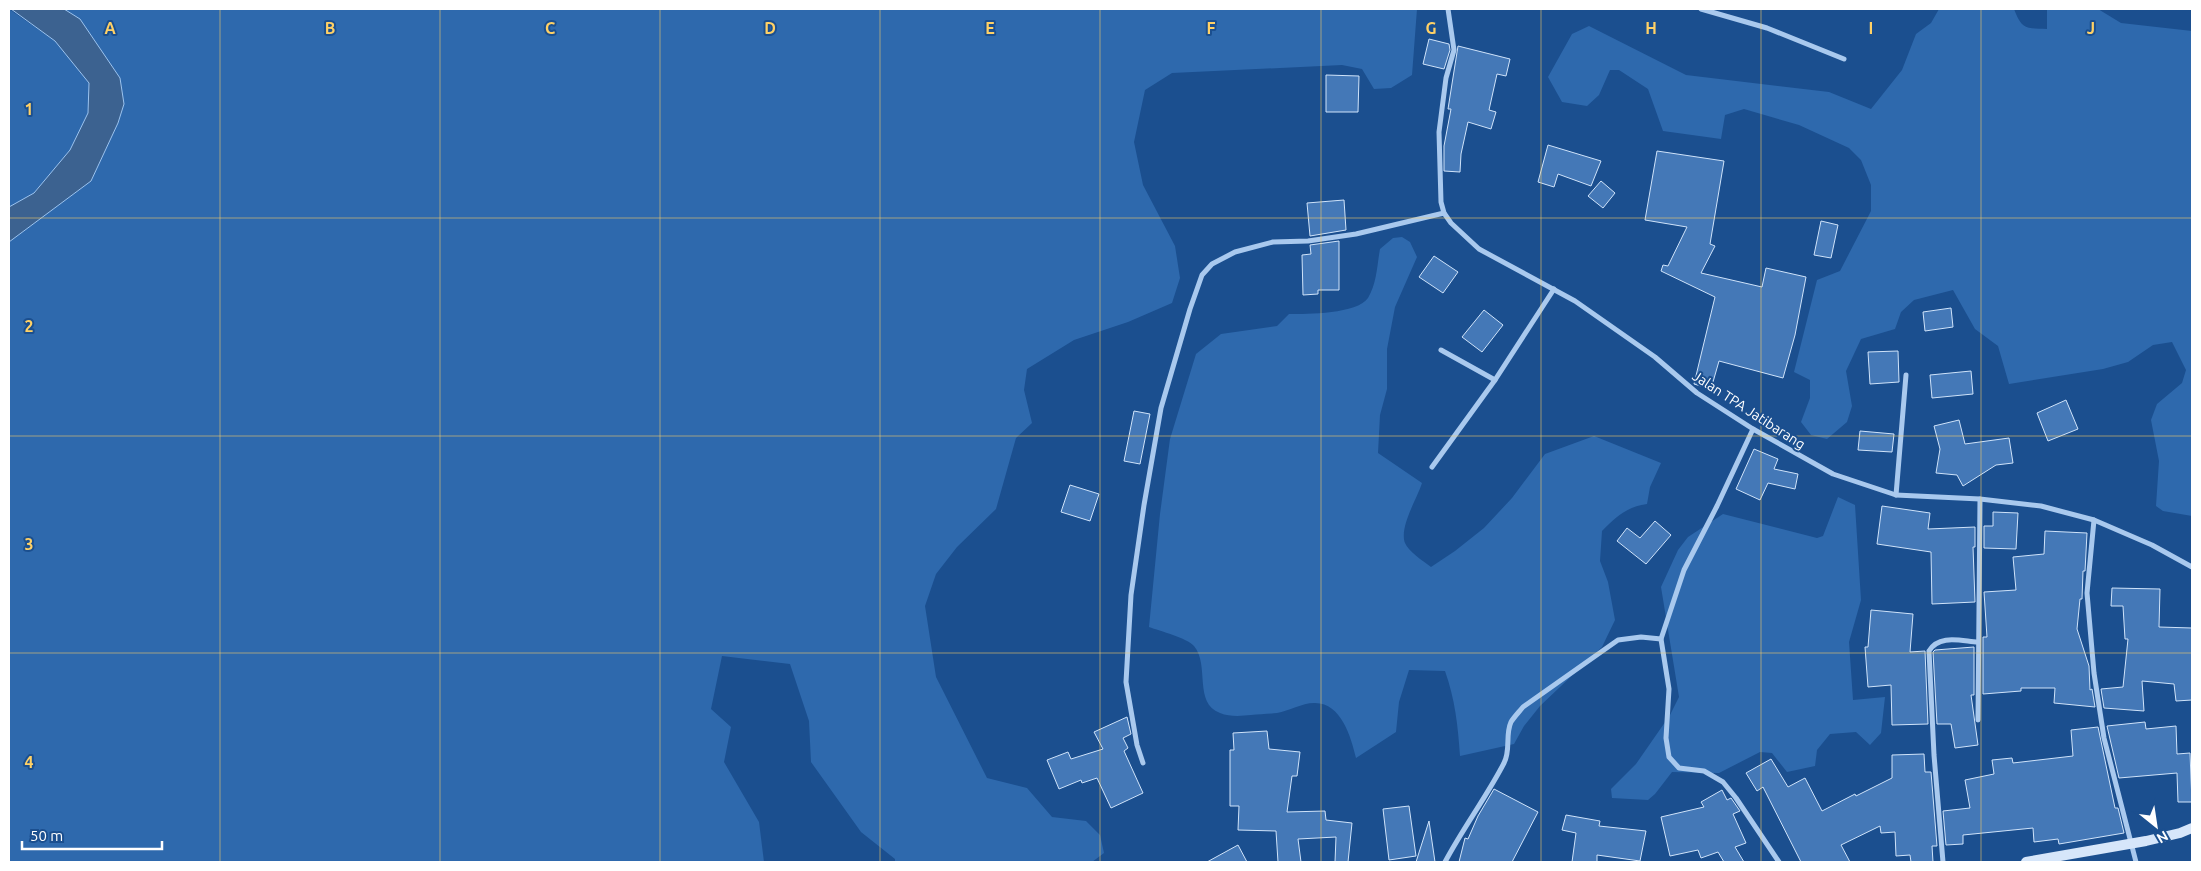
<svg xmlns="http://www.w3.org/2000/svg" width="2201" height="871" viewBox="0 0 2201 871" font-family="Ubuntu,sans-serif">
<rect width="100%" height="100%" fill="#1b4f8f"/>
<g fill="#2e69ad">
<polygon points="9,9 55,41 89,83 88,113 70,150 34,193 9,207"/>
<polygon points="64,9 1417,9 1412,75 1391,88 1374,89 1362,69 1342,65 1172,73 1145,90 1134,142 1143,185 1175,246 1180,278 1172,303 1128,322 1074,340 1027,369 1024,390 1032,423 1016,438 996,509 957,547 936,574 925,606 936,677 987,778 1027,788 1052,817 1086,821 1100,835 1104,853 1092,862 895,862 895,859 861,832 811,762 809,721 790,664 722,656 711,709 731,727 724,762 759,822 764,862 9,862 9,242 91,181 118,123 124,104 120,78 80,19"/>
<path d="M1939,9H2014C2022,30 2026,28 2047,29V9H2098L2121,23L2192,31V516L2163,511L2156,506L2159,461L2151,420L2157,404L2182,383L2186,370L2172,342L2153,345L2128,362L2103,369L2009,384L1998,346L1975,329L1953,290L1914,300L1901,312L1895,329L1861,339L1846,371L1852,406L1847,422L1827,439L1811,435L1801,422L1810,398V380L1794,372L1817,280L1840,271L1871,211V185L1861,160L1849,148L1799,125L1744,109L1725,115L1721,139L1663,131L1648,89L1619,70H1610L1599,95L1587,106L1562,102L1548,77L1572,34L1589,26L1686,75L1829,92L1871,109L1902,70L1916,34L1931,23Z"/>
<path d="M1402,237L1410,242L1417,257L1395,307L1387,349V389L1380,415L1378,453L1422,483C1417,499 1399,527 1405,543C1408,551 1423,561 1431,567L1455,551L1484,528L1512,498L1545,454L1594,436L1661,463L1650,487L1647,504C1626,507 1616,517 1602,531L1600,561L1608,582L1615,620L1602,647L1540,706L1524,726L1514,744L1460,756C1458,726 1455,699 1445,671L1409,670L1399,702L1396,732L1356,758C1351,737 1341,702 1314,703C1302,703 1289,711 1277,713C1269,714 1259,714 1251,715C1241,716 1230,717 1220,713C1193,703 1210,665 1194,646C1187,638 1160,631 1149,627L1160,514L1170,439L1196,354L1221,334L1277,326L1289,314C1308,314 1357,314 1368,298C1377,283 1377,265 1380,249L1393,238Z"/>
<polygon points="1838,497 1855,505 1861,600 1849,642 1853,700 1885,697 1881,733 1870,745 1856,732 1830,734 1817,750 1815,766 1787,772 1772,753 1760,752 1719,773 1672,772 1655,794 1648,800 1612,798 1611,789 1636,764 1670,715 1679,697 1661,587 1678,550 1688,537 1723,514 1817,538 1823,536"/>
</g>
<polygon fill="#3c6290" stroke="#9cc4f0" points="11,9 64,9 80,19 120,78 124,104 118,123 91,181 9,242 9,207 34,193 70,150 88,113 89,83 55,41"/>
<g fill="#4478b7" stroke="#cfe3fa">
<polygon points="1429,39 1449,44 1450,50 1444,69 1423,64"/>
<polygon points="1458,46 1510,59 1506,76 1497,74 1489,110 1496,112 1491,129 1468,122 1461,154 1460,172 1444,171 1444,146 1451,109 1448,109"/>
<polygon points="1326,75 1359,76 1358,112 1326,112"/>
<polygon points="1548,145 1601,161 1591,186 1558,174 1554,187 1538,182"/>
<polygon points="1657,151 1724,161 1710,244 1715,246 1701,273 1762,287 1766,268 1806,277 1795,335 1783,378 1719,361 1711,389 1694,384 1715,297 1661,271 1663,265 1668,266 1687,227 1645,220"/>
<polygon points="1601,181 1615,193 1603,208 1588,196"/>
<polygon points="1344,200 1346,230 1310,236 1307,203"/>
<polygon points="1821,221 1838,225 1831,258 1814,255"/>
<polygon points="1339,241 1339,290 1318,290 1318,294 1303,295 1302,255 1311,254 1310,245"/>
<polygon points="1434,256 1458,272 1443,293 1419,277"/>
<polygon points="1951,308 1953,327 1925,331 1923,312"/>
<polygon points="1484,310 1503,325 1482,352 1462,337"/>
<polygon points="1898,351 1899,382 1870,384 1868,352"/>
<polygon points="1971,371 1973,394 1932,398 1930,375"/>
<polygon points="2066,400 2078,429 2048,441 2037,413"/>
<polygon points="1134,411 1150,414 1140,464 1124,461"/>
<polygon points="1959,420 1965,444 2009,438 2013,463 1996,465 1963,486 1957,475 1936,473 1940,449 1934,426"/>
<polygon points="1860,431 1894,434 1892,452 1858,450"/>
<polygon points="1754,449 1778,459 1774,469 1798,474 1795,489 1768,483 1760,500 1736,489"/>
<polygon points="1070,485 1099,494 1090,521 1061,512"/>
<polygon points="1882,506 1930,513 1928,529 1975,527 1975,547 1973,547 1975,602 1932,604 1931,552 1877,544"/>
<polygon points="1993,512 2018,513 2016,549 1984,548 1984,526 1993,526"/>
<polygon points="1655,521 1671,535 1646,564 1617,541 1627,528 1640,538"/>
<polygon points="2045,531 2087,533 2085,571 2083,571 2082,599 2080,599 2077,629 2089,666 2090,690 2092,689 2095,707 2054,703 2055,688 2021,688 2021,691 1983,694 1983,637 1987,637 1984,592 2016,590 2013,557 2044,554"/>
<polygon points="2112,588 2160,589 2159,627 2192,628 2192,700 2176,701 2174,684 2142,681 2144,711 2104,708 2101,689 2123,687 2128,639 2125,639 2123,606 2111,606"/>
<polygon points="1871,610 1913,614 1910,652 1925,651 1928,724 1892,725 1891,685 1868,687 1865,647 1868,647"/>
<polygon points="1974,647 1974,695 1971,695 1978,745 1955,748 1951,724 1937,724 1933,652 1935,650"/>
<polygon points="1127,717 1131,734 1123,738 1128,748 1124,751 1143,793 1111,808 1097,778 1082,783 1081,780 1059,789 1047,760 1068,752 1071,759 1103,749 1094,732"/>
<polygon points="2145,722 2146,729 2176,726 2177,754 2190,753 2192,802 2178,802 2177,773 2119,778 2107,726"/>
<polygon points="2098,727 2115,808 2118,808 2124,833 2059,844 2058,839 2034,842 2033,828 1963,835 1963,844 1946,845 1943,811 1970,808 1965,780 1994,774 1992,760 2012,758 2013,763 2073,756 2071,730"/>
<polygon points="1267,731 1269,749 1300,752 1297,776 1292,776 1287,812 1325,811 1326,820 1352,823 1348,862 1335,862 1336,837 1298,839 1301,862 1278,862 1276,831 1238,830 1239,806 1230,806 1230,750 1234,750 1233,733"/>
<polygon points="1924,754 1925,772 1931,772 1937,846 1932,846 1933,862 1911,862 1910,855 1896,856 1895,832 1881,833 1880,826 1841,845 1850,862 1801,862 1763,787 1757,791 1746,773 1771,759 1788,787 1805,778 1822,811 1855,794 1856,796 1892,778 1892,755"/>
<polygon points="1494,789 1538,812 1512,862 1459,862 1465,838 1468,839 1478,816"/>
<polygon points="1722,790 1727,800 1731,798 1740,811 1733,814 1746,843 1735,847 1744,862 1724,862 1718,852 1701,858 1698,850 1670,856 1661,817 1704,807 1701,802"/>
<polygon points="1409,806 1416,856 1389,860 1383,809"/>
<polygon points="1566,815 1600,821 1599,826 1646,831 1640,861 1597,855 1597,862 1572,862 1576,833 1562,830"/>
<polygon points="1429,821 1435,862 1416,862"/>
<polygon points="1238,845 1247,862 1207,862"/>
</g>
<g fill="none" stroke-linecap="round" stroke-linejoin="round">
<g stroke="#a9c9ee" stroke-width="5">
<polyline points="1448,9 1454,50 1446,78 1439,132 1441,202 1444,213 1451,223 1479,249 1575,301 1655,357 1697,393 1753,429 1833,474 1896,495 1980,499 2041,506 2094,520 2152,545 2192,567"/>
<polyline points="1701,9 1767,28 1844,59"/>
<polyline points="1441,350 1495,380"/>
<polyline points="1753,429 1717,506 1684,570 1661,639 1669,689 1666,738 1669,757 1679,768 1704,771 1723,782 1736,798 1779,862"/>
<polyline points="1432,467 1495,380 1554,289"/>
<polyline points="1896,495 1906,375"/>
<polyline points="2094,520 2087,593 2094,673 2104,738 2136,862"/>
<polyline points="1978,720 1980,499"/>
<polyline points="1143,763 1137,745 1126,682 1131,595 1144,505 1161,408 1190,309 1202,275 1212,264 1235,252 1273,242 1308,241 1356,234 1444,213"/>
<path d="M1445,862C1463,828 1487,796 1504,763C1511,750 1505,735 1511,722C1514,717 1519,712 1523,707L1618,640L1641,637L1661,639"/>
<path d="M1943,862L1934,755L1929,651C1939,634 1961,641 1978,642"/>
</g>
<polyline stroke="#d6e6fa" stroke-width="10" points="2026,862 2146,841 2180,833 2192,828"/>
</g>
<path fill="none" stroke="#ffd166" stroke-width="1" stroke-opacity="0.55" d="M220,9V862M440,9V862M660,9V862M880,9V862M1100,9V862M1321,9V862M1541,9V862M1761,9V862M1981,9V862M9,218H2192M9,436H2192M9,653H2192"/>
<g text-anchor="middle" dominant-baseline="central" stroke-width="4" stroke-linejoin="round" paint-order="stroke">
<g font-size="14" fill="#fff" stroke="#1b4f8f">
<text transform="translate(1749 410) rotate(33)">Jalan TPA Jatibarang</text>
</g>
</g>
<g font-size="16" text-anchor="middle" font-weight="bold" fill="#ffd166" stroke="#1b4f8f" stroke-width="4" stroke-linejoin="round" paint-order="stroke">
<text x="110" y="34">A</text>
<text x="330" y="34">B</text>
<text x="550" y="34">C</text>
<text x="770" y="34">D</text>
<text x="990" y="34">E</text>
<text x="1211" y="34">F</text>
<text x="1431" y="34">G</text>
<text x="1651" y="34">H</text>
<text x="1871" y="34">I</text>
<text x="2091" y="34">J</text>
<text x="29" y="115">1</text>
<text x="29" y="332">2</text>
<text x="29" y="550">3</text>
<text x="29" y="768">4</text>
</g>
<rect width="2201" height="871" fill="none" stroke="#ffffff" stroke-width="20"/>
<g transform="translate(2156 826) rotate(150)" stroke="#1b4f8f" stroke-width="4" paint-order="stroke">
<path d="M0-4L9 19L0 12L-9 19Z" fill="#ffffff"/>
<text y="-8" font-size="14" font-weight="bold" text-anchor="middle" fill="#ffffff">N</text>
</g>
<path d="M22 841v8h140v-8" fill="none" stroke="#ffffff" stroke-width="2.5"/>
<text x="30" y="841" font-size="15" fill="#ffffff" stroke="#1b4f8f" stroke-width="4" paint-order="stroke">50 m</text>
</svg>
